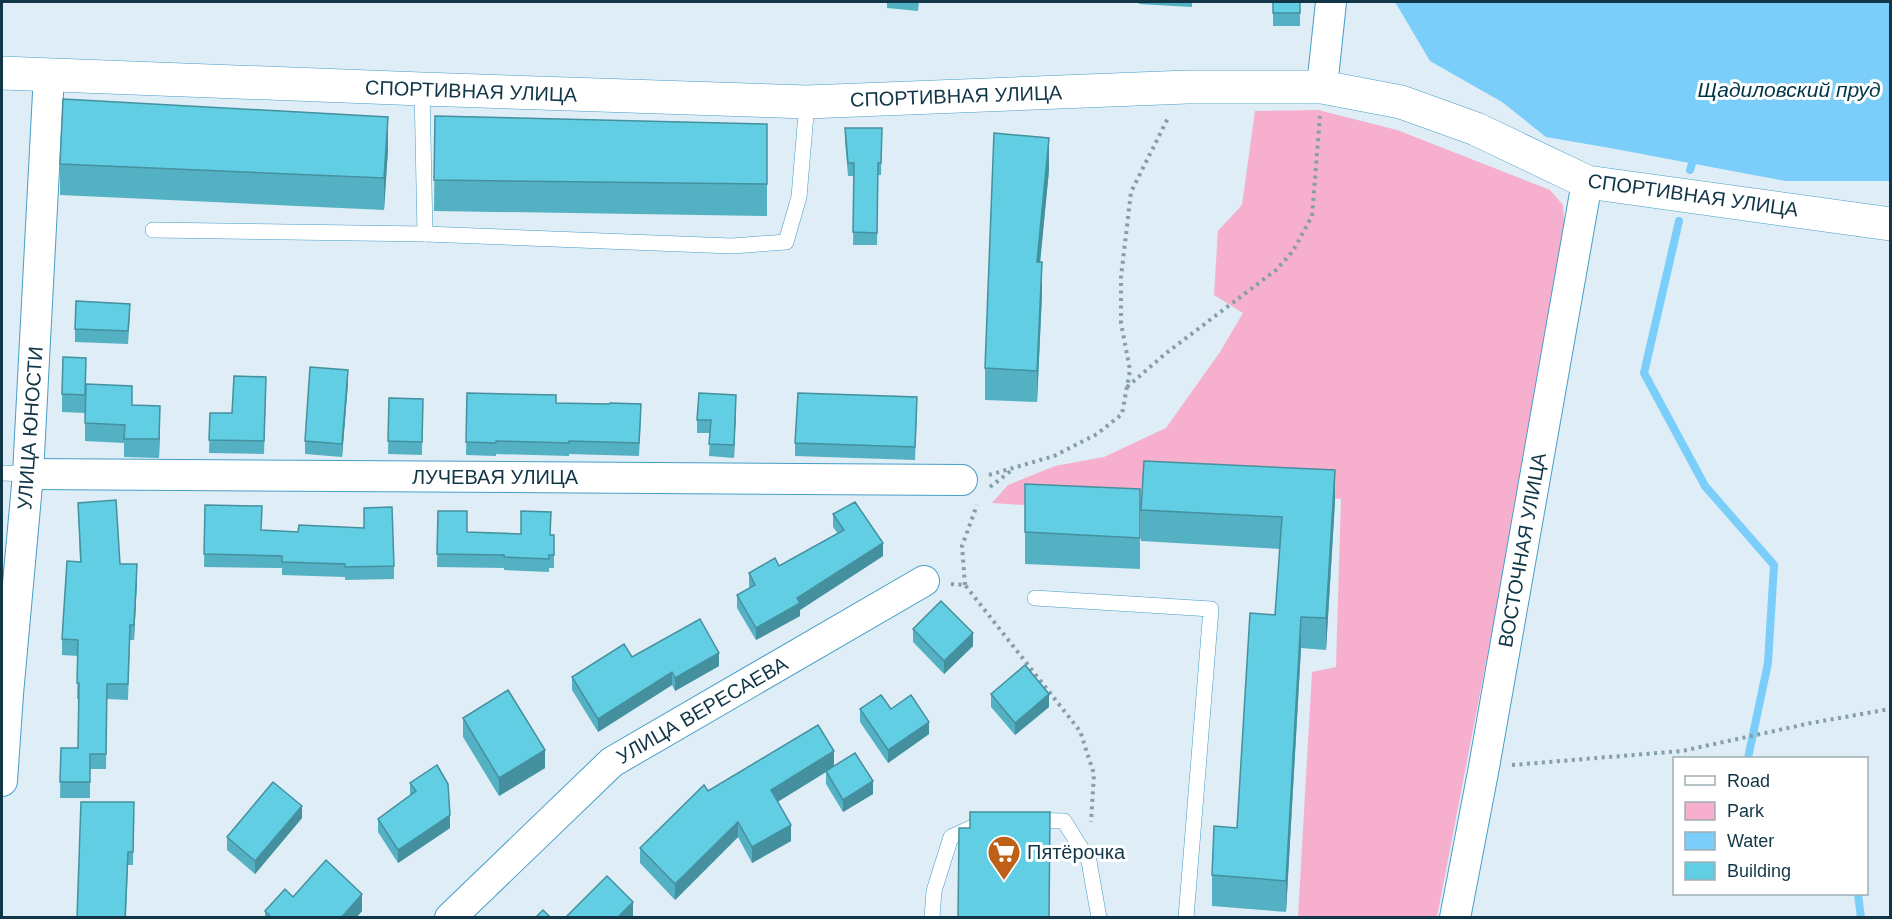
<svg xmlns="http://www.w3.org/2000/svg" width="1892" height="919" font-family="Arial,sans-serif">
<rect width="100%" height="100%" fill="#deedf6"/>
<!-- green -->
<path fill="#f6afcd" d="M1318 110 1397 130 1550 190 1563 205 1565 234 1526 454 1437 917H1298L1312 672 1336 667 1341 499 1152 486 1149 513 992 503 1008 485 1055 466 1104 457 1166 428 1220 352 1243 313 1214 295 1218 231 1242 205 1255 111Z"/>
<!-- water -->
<path fill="#7acef9" d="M1395 2H1890V181H1785L1610 148 1546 137 1502 102 1430 61Z"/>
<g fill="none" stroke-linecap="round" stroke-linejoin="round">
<!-- stream -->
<g stroke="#7acef9" stroke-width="8">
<path d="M1690 170 1692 164"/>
<path d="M1679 221 1644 373 1705 486 1774 565 1768 663 1748 758"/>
<path d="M1858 894 1861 918"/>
</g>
<defs>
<g id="lane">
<path d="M153 230 425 234 422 89"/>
<path d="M425 234 732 246 786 242 799 197 807 102"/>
<path d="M2 473 28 474"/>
<path d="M1035 598 1211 609 1186 918"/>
<path d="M1031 820 1064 821 1089 861 1099 918"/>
<path d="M932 918 934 891 951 837 975 826"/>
</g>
<g id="street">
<path d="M1322 87 1331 2"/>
<path d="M28 474 962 480"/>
<path d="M2 781 8 694 28 474 49 74"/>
<path d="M450 918 612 762 924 581"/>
<path d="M1455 918 1484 767 1587 182"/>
</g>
<path id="secondary" d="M2 73 422 89 807 102 1187 87H1322L1401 102 1476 129 1587 182 1890 224"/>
</defs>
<!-- lane casing -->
<use href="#lane" stroke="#479ec7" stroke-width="16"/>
<!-- street casing -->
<use href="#street" stroke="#479ec7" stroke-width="32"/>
<!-- secondary casing -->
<use href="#secondary" stroke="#479ec7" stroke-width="34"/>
<!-- path -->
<g stroke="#859eaa" stroke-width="4" stroke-dasharray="3 4.5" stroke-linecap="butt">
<path d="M1127 387 1165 354 1276 270 1293 251 1312 216 1320 116"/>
<path d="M989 475 1054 456 1097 434 1122 414 1130 370 1121 323V277L1131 192 1168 118"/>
<path d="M990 487 1012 470"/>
<path d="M951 584 965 585 1080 731 1094 774 1091 822"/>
<path d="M965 585 962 546 977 505"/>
<path d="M1512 765 1682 751 1811 723 1890 709"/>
</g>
<!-- lane -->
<use href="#lane" stroke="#fff" stroke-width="15"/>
<!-- street -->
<use href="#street" stroke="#fff" stroke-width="30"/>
<!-- secondary -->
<use href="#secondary" stroke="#fff" stroke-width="33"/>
</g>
<!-- wall -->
<g fill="#54b1c3">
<path d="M887 2H919L918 11 887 8Z"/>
<path d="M1139 2H1192V7L1139 4Z"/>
<rect x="1273" y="2" width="27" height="24"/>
<path d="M435 116 767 124V216L434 211Z"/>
<path d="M845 128H882L881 175H878L877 245H853L854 176H848L845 141Z"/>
<path d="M388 149 384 210 60 195V164Z"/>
<path d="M1049 170 1040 262 1042 294 1037 402 985 400V368Z"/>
<path d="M130 316 128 344 75 342V329Z"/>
<path d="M86 377 85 413 62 412V394Z"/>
<path d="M348 383 342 457 305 454V441Z"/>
<path d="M266 390 264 454 209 453 210 413H232Z"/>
<path d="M467 393 556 403 641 417 639 456 569 454V456L496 454V456L466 455Z"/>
<path d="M389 398 423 399 422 455 388 454Z"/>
<path d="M132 405 160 425 159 458 124 457V443L85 441V423Z"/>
<path d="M736 407 734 458 709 456 710 433H697V420Z"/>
<path d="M917 410 915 460 795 456V443Z"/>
<path d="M1025 484 1140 489V569L1025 564Z"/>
<path d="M1335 501 1326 650 1301 648 1286 912 1212 906V875L1237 828 1275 615 1280 549 1141 541V510Z"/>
<path d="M78 503 120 564 137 580 134 640H130L128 700 107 699 106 769H90V798H60L61 748H78L79 699H77L78 656 62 655V639L80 562Z"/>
<path d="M205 505 261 530 394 566V579L345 580V577L282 575V568L204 567Z"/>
<path d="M438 511 467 532 554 535V568H549V572L504 570V568L437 567Z"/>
<path d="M833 514 883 556 800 610V616L756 640 737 608V595L750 588 749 586V573L779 566 838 534 833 527Z"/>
<path d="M913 629 973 646 944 674 913 642Z"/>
<path d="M632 657 719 666 675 691 672 685 598 732 572 690V677Z"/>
<path d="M991 694 1049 707 1015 735 991 707Z"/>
<path d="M860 709H891L929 734 888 763 860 722Z"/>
<path d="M463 718 545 768 499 796 463 737Z"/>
<path d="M834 767 873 794 843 812 826 784V772L777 802 791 841 752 863 738 837 675 900 640 863V848L708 791Z"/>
<path d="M410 783 450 828 398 863 378 832V819L410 795Z"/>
<path d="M134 802 133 865H128L126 918H77Z"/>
<path d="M302 818 255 874 227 850V837Z"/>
<path d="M293 897 362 911 356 918H265V911Z"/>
</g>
<!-- shaded-wall -->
<g fill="#45909f">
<path d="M388 117V149L384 210V178Z"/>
<path d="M1049 138V170L1037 294V262Z"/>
<path d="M1042 262V294L1037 402V371Z"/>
<path d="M348 370V383L342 457V444Z"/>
<path d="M736 395V407L734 458V445Z"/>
<path d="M160 406V425L159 458V439Z"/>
<path d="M1335 470V501L1326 650V618Z"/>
<path d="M883 543V556L800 610V616L756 640V628L797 598Z"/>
<path d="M137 564V580L134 640V625Z"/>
<path d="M1301 617V648L1286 912V881Z"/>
<path d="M973 633V646L944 674V661Z"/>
<path d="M719 653V666L675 691V678Z"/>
<path d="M672 672V685L598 732V719Z"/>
<path d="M1049 694V707L1015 735V723Z"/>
<path d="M929 722V734L888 763V750Z"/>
<path d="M545 750V768L499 796V778Z"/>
<path d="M834 751V767L771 806V790Z"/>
<path d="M873 781V794L843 812V800Z"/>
<path d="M302 806V818L255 874V861Z"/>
<path d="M450 815V828L398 863V850Z"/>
<path d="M738 822V837L675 900V884Z"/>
<path d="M791 825V841L752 863V847Z"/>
<path d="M362 894V911L356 918H341Z"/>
<path d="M633 902V918H617Z"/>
</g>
<!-- building -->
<g fill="#62cee3" stroke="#45909f" stroke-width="1.5">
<rect x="1273" y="2" width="27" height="11"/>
<path d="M63 99 388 117 384 178 60 164Z"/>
<path d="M435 116 767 124V184L434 180Z"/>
<path d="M845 128H882L881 163H878L877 233 853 232 854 163H848Z"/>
<path d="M994 133 1049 138 1037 262H1042L1037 371 985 368Z"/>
<path d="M76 301 130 304 128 331 75 329Z"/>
<path d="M63 357 86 358 85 395 62 394Z"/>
<path d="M310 367 348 370 342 444 305 441Z"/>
<path d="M234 376 266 377 264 441 209 440 210 413H232Z"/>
<path d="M86 384 132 386V405L160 406 159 439H124L125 425 85 423Z"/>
<path d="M467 393 556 395V403L609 404 610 403 641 404 639 443 569 441V443L496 441V443L466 442Z"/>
<path d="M699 393 736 395 734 445 709 444 711 420H697Z"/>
<path d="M798 393 917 397 915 447 795 443Z"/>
<path d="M389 398 423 399 422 442 388 441Z"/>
<path d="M1144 461 1335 470 1326 618 1301 617 1286 881 1212 875 1214 826 1237 828 1250 613 1275 615 1282 517 1141 510Z"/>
<path d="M1025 484 1140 489V538L1025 532Z"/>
<path d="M116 500 120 564H137L134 625H130L128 684H107L106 754H90V782H60L61 748H78L79 683H77L78 640 62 639 67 561 81 562 78 503Z"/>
<path d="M855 502 883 543 797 598 800 603 756 628 737 595 755 585 749 573 775 558 779 566 844 530 833 514Z"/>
<path d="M205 505 262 506 261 530 298 532 299 525 364 528V508L392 507 394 566 345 567V564L282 562V556L204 554Z"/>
<path d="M438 511H467V532L521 534V511L551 512 550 535H554V555H549V559L504 557V555L437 554Z"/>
<path d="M941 601 973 633 944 661 913 629Z"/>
<path d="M700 619 719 653 675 678 672 672 598 719 572 677 624 644 632 657Z"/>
<path d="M1025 665 1049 694 1015 723 991 694Z"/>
<path d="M508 690 545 750 499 778 463 718Z"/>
<path d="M881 695 891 709 911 695 929 722 888 750 860 709Z"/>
<path d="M818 725 834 751 771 790 791 825 752 847 738 822 675 884 640 848 704 785 708 791Z"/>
<path d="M855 753 873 781 843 800 826 771Z"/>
<path d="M437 765 448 784 450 815 398 850 378 819 416 791 410 783Z"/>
<path d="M273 782 302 806 255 861 227 837Z"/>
<path d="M81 802H134L133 852H128L125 918H77Z"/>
<path d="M970 812H1050L1049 918H958L959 828H970Z"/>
<path d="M326 860 362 894 341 918H272L265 911 285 889 293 897Z"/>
<path d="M607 876 633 902 617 918H565Z"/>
<path d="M543 910 551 918H535Z"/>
</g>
<!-- icons -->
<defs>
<symbol id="supermarket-pin" viewBox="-11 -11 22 30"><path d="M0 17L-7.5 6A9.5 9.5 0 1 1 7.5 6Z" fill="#be6016" stroke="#fff"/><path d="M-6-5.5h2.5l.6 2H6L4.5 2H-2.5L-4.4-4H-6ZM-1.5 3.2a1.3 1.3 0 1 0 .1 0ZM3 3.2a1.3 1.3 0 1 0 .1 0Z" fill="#fff"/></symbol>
</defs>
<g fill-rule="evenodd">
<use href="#supermarket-pin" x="985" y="833" width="38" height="52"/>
</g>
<g text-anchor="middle" stroke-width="6" stroke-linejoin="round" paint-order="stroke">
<!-- street labels -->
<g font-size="20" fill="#113647" stroke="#fff">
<text transform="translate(471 91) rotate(2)" y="7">СПОРТИВНАЯ УЛИЦА</text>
<text transform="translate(956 96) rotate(-2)" y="7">СПОРТИВНАЯ УЛИЦА</text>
<text transform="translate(1693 195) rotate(8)" y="7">СПОРТИВНАЯ УЛИЦА</text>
<text transform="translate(30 428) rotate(-86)" y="7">УЛИЦА ЮНОСТИ</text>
<text x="495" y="484">ЛУЧЕВАЯ УЛИЦА</text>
<text transform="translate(1522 550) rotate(-80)" y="7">ВОСТОЧНАЯ УЛИЦА</text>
<text transform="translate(702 710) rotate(-30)" y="7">УЛИЦА ВЕРЕСАЕВА</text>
</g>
<!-- poi labels -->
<g font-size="20" fill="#113647" stroke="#fff" text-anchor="start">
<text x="1027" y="859">Пятёрочка</text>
</g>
<!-- water labels -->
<g font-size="21" font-style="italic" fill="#00354a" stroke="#fff">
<text x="1789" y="97">Щадиловский пруд</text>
</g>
</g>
<!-- border -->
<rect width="1892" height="919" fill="none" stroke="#113647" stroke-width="6"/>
<!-- legend -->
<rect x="1673" y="757" width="195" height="138" fill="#ffffff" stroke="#a0afb5" stroke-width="1.5"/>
<rect x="1685" y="776" width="30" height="9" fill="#ffffff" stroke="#a0afb5" stroke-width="1.5"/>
<text x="1727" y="787" font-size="18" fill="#113647">Road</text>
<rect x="1685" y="802" width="30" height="18" fill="#f6afcd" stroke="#a0afb5" stroke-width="1.5"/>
<text x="1727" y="817" font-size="18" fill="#113647">Park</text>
<rect x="1685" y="832" width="30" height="18" fill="#7acef9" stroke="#a0afb5" stroke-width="1.5"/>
<text x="1727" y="847" font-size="18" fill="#113647">Water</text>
<rect x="1685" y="862" width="30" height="18" fill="#62cee3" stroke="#a0afb5" stroke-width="1.5"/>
<text x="1727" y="877" font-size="18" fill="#113647">Building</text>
</svg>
